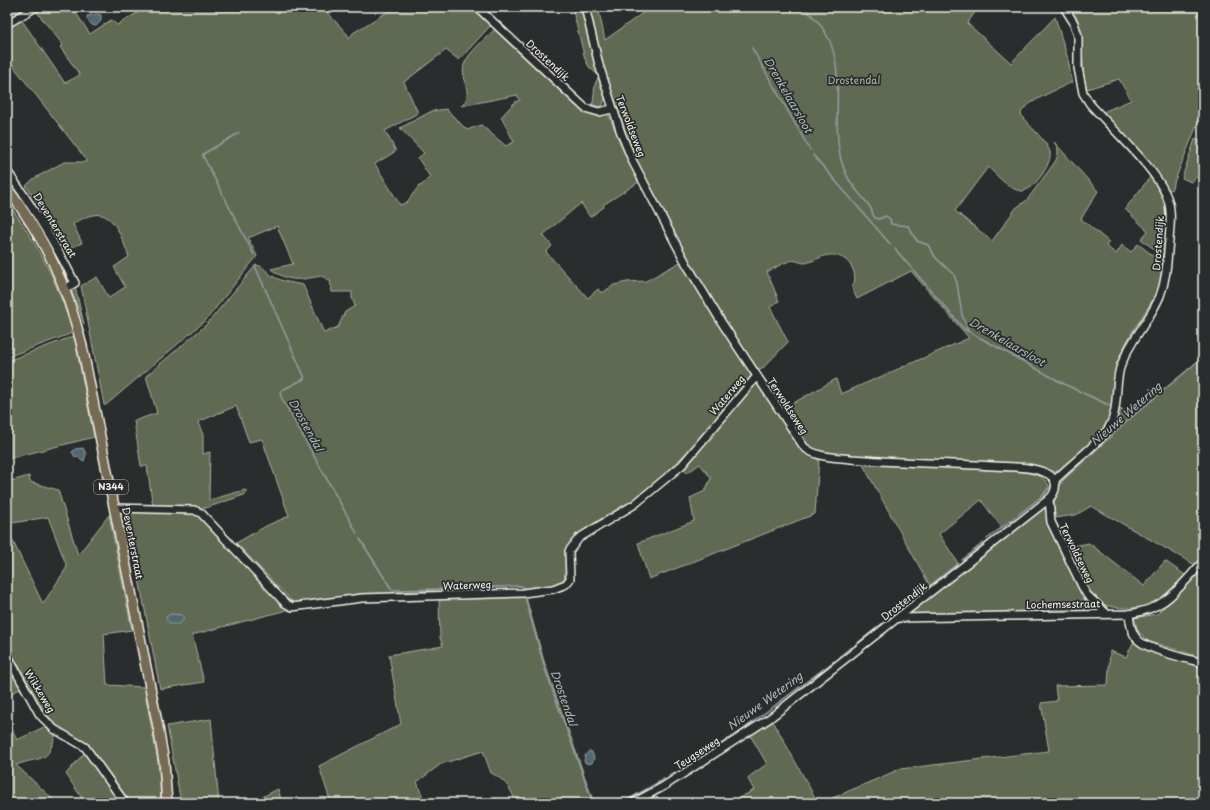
<svg xmlns="http://www.w3.org/2000/svg" width="1210" height="810" font-family="'Playpen Sans',sans-serif">
<rect width="100%" height="100%" fill="#2a2d2e"/>
<filter id="ink" filterUnits="userSpaceOnUse"><feTurbulence type="fractalNoise" baseFrequency=".025" numOctaves="2"/><feDisplacementMap in="SourceGraphic" scale="8" xChannelSelector="R" yChannelSelector="G"/><feConvolveMatrix kernelMatrix="1 2 1 2 8 2 1 2 1" color-interpolation-filters="sRGB"/></filter>
<g filter="url(#ink)">
<!-- green -->
<g fill="#606b52" stroke="#aaae9d">
<path d="M7 7H29L7 20Z"/>
<path d="M42 7H72L90 34 111 20 117 25 137 13 134 7H322L348 35 349 39 353 33 395 7H475L491 23V25L459 60 446 50 404 82 418 113 385 131 396 151 375 164 400 205 407 202 419 186 422 185 430 177 418 158 424 153 400 128 432 111 446 109 467 130 481 125 506 146 514 142 501 117 515 102 520 100 517 95 461 106C475 95 460 78 464 65 467 54 488 36 497 27L590 114H608L639 182 603 205 604 207 590 217 581 203 543 235 552 246 546 252 588 298 598 289 602 293 614 285 627 282 646 281 682 261 752 375C718 416 687 458 645 491 624 508 591 521 573 540 561 552 570 576 561 582 553 589 536 588 526 589L522 586 394 592 392 594 295 604 236 543 268 525 289 516 262 439 249 442 236 406 198 422 203 435V454L210 452 209 500 245 490 248 492 244 495 206 508 153 507 147 466H141L134 421 157 413 146 376 206 325 256 265C264 266 267 273 274 277 283 282 294 283 303 285L324 333 338 327 345 312 355 306 352 298V292H332L330 281 322 276C301 279 290 284 271 269L293 264 277 226 248 238 257 256 206 320 106 405H104L81 286 97 277 109 298 125 287 114 267 129 257C123 242 115 210 93 215 86 216 79 221 73 224L82 243 66 250 52 225 26 186 33 179 64 162H88L7 58V27L21 19 65 83 80 75 60 47 63 45 36 11Z"/>
<path d="M572 7H582L605 98 603 105 600 107 591 104 593 103 595 84 599 76 589 67 585 59Z"/>
<path d="M588 7H598L605 40 644 12 643 7H979L967 23 1011 63 1055 17 1068 59 1072 82C1061 88 1025 102 1021 113L1023 118C1030 126 1048 143 1050 152 1053 163 1032 193 1021 191 1008 189 998 176 988 167L955 211 992 241 1016 208 1027 200 1055 162C1059 154 1059 149 1054 142L1098 191 1081 219 1109 242 1106 246 1116 254 1122 245 1131 252 1138 244 1163 263 1159 287 1155 296C1143 317 1126 337 1119 360 1112 381 1116 411 1104 428 1094 444 1076 456 1062 469L1055 472 1046 469 819 453 807 447 781 410 836 379 841 394 969 338 911 271 857 299 852 288C861 272 846 253 829 255 820 256 813 262 805 263 800 263 794 259 790 261 782 263 774 269 767 272L779 301 770 307 788 342 762 369 756 371C716 310 678 248 646 182 619 127 602 67 588 7Z"/>
<path d="M1068 7H1136L1137 10 1143 7H1203V110L1171 190H1168L1158 174 1103 112 1131 100 1119 79 1087 89 1084 78 1081 35Z"/>
<path d="M1195 139 1203 142V172L1191 182 1182 178Z"/>
<path d="M1151 176C1155 182 1160 188 1162 194 1169 214 1165 236 1163 256L1141 239 1148 231 1125 209Z"/>
<path d="M7 201C35 241 59 283 72 331L70 334 7 357Z"/>
<path d="M26 202 72 282 68 281 43 234 24 205Z"/>
<path d="M75 286 84 324 72 291Z"/>
<path d="M74 336 94 437 7 459V361Z"/>
<path d="M1203 357V557L1195 565 1091 506 1076 515 1054 518C1050 476 1081 467 1105 440 1112 431 1116 420 1120 409L1132 416Z"/>
<path d="M756 381 808 454 819 459 815 514 649 579 638 543 694 521 690 498 705 491 711 478 700 464 687 473 682 466Z"/>
<path d="M862 463 1023 472C1033 474 1045 475 1049 486L1043 495 1002 528 981 500 939 534 958 563 930 586Z"/>
<path d="M29 476 30 482 58 490 78 555 109 515 132 630 104 634 107 685 144 687 159 768 161 803H131L92 749 58 727 43 710 7 644V603L9 602 7 598V529L43 604 67 567 48 517 7 524V482Z"/>
<path d="M1043 508 1046 509 1096 608 1095 611 904 615Z"/>
<path d="M126 511 197 514 285 603 287 610 192 635 204 682 160 689Z"/>
<path d="M1089 543 1144 586 1165 561 1185 575C1176 584 1168 594 1158 601 1144 610 1104 612 1093 597 1083 582 1076 563 1068 547Z"/>
<path d="M1203 569V658L1148 641 1138 631 1134 618 1157 614Z"/>
<path d="M525 594 544 661 594 803H516C512 789 504 779 491 773L483 751 441 764 417 782 425 803H331L319 766 401 724 389 655 443 646 440 638 439 599Z"/>
<path d="M1135 639 1203 666V803H821L900 769 1049 751 1041 703 1057 701 1055 686 1108 685 1110 651 1126 657Z"/>
<path d="M7 660 22 688 7 695Z"/>
<path d="M211 719 219 803H181L167 726Z"/>
<path d="M773 721 818 803H730L754 790 748 779 750 776 767 764 750 735Z"/>
<path d="M7 724H10L17 740 46 726 56 733C47 765 44 755 16 765L57 803H7Z"/>
<path d="M86 751 122 803H85L66 774Z"/>
<path d="M278 789 282 803H250Z"/>
</g>
<!-- water -->
<g fill="#4f6773" stroke="#919ea2">
<path d="M98 14 101 15V21L96 26 92 25 87 19V16Z"/>
<path d="M83 448 86 454 84 461H82L77 456 75 457 72 452 75 449Z"/>
<path d="M171 614 182 615 184 619C179 626 168 627 166 617Z"/>
<path d="M589 751 592 752 594 758 592 763 587 764 584 761 585 756Z"/>
</g>
<g fill="none" stroke-linecap="round" stroke-linejoin="round">
<!-- stream -->
<g stroke="#919ea2" stroke-width="1.5">
<path d="M802 7C857 48 828 105 841 160 844 171 851 184 858 192 862 197 867 202 870 207 872 210 872 214 875 218L879 219 886 216 890 219 891 224 908 226 917 241 928 245 936 258 954 275 957 283 962 315 968 331"/>
<path d="M752 48 810 150"/>
<path d="M239 133 203 154V156L254 255"/>
<path d="M813 155 891 245"/>
<path d="M895 249 964 329 1066 385 1113 407"/>
<path d="M255 266 304 376V379L282 390 280 393 281 397 357 533"/>
<path d="M1121 410 1133 416"/>
<path d="M1060 483 1133 416 1203 357"/>
<path d="M360 539 392 590 441 589"/>
<path d="M987 539 1044 495 1051 486"/>
<path d="M962 560 983 543"/>
<path d="M449 589 521 586 525 589"/>
<path d="M525 597 546 672 593 803"/>
<path d="M855 645 957 564"/>
<path d="M840 656 851 647"/>
<path d="M705 754 737 734 834 661"/>
<path d="M680 770 699 758"/>
<path d="M669 776 675 772"/>
<path d="M622 803 664 779"/>
</g>
<defs>
<g id="minor">
<path d="M477 7 585 108 599 112 612 109"/>
<path d="M585 7 599 65 621 133 633 162 687 265 722 323 804 447C817 458 835 457 851 459 899 463 946 463 994 466 1011 467 1030 466 1046 473 1058 478 1058 490 1049 499L770 718 664 786 633 803"/>
<path d="M7 24 36 7"/>
<path d="M7 171C33 207 55 243 75 283L66 288"/>
<path d="M1055 480C1070 465 1093 448 1106 432 1120 413 1114 389 1120 368 1129 341 1149 322 1160 296 1167 278 1167 259 1169 240 1170 227 1172 212 1168 200 1159 171 1112 129 1090 104L1083 93 1078 68V36L1074 23 1064 7"/>
<path d="M1049 499 1051 522 1082 586 1087 595 1106 613"/>
<path d="M115 508 194 510 201 513 285 603 292 607 362 598 523 593 553 589 566 584 570 579 569 551 579 538 635 504 682 465 757 376"/>
<path d="M1129 614C1130 623 1131 633 1138 640 1148 650 1188 659 1203 663"/>
<path d="M899 618 1129 614C1167 609 1178 588 1203 562"/>
<path d="M7 655 40 715 54 729 85 747 125 803"/>
</g>
<path id="major" d="M7 188C46 241 66 282 82 346L158 727 164 762 167 803"/>
</defs>
<!-- minor casing -->
<use href="#minor" stroke="#f4f1e8" stroke-width="10"/>
<!-- major casing -->
<use href="#major" stroke="#f4f1e8" stroke-width="12"/>
<!-- minor -->
<use href="#minor" stroke="#2a2d2e" stroke-width="7"/>
<!-- major -->
<use href="#major" stroke="#746b52" stroke-width="9"/>
</g>
</g>
<g text-anchor="middle" stroke-width="3.5" stroke-linejoin="round" paint-order="stroke">
<!-- shield labels -->
<rect fill="#2a2d2e" stroke="#b7b6b0" stroke-width="1" x="94" y="480" width="34" height="14" rx="3"/>
<g font-size="9" font-weight="bold" fill="#f4f1e8">
<text x="111" y="490">N344</text>
</g>
<!-- street labels -->
<g font-size="10" fill="#f4f1e8" stroke="#2a2d2e">
<text transform="translate(548 60) rotate(43)" y="4">Drostendijk</text>
<text transform="translate(631 126) rotate(69)" y="4">Terwoldseweg</text>
<text transform="translate(55 225) rotate(59)" y="4">Deventerstraat</text>
<text transform="translate(1158 243) rotate(-86)" y="4">Drostendijk</text>
<text transform="translate(727 395) rotate(-50)" y="4">Waterweg</text>
<text transform="translate(788 406) rotate(57)" y="4">Terwoldseweg</text>
<text transform="translate(133 543) rotate(79)" y="4">Deventerstraat</text>
<text transform="translate(1077 553) rotate(64)" y="4">Terwoldseweg</text>
<text transform="translate(467 585) rotate(-2)" y="4">Waterweg</text>
<text transform="translate(904 601) rotate(-38)" y="4">Drostendijk</text>
<text transform="translate(1063 604) rotate(-1)" y="4">Lochemsestraat</text>
<text transform="translate(40 691) rotate(59)" y="4">Wikkeweg</text>
<text transform="translate(697 753) rotate(-33)" y="4">Teugseweg</text>
</g>
<!-- park labels -->
<g font-size="10" fill="#b1b5a4" stroke="#2a2d2e">
<text x="854" y="84">Drostendal</text>
</g>
<!-- water labels -->
<g font-size="11" font-style="italic" fill="#b2bab9" stroke="#2a2d2e">
<text transform="translate(788 95) rotate(60)" y="4">Drenkelaarsloot</text>
<text transform="translate(1007 342) rotate(30)" y="4">Drenkelaarsloot</text>
<text transform="translate(1126 414) rotate(-41)" y="4">Nieuwe Wetering</text>
<text transform="translate(306 425) rotate(61)" y="4">Drostendal</text>
<text transform="translate(564 698) rotate(71)" y="4">Drostendal</text>
<text transform="translate(765 701) rotate(-36)" y="4">Nieuwe Wetering</text>
</g>
</g>
<!-- margin -->
<rect width="1210" height="810" fill="none" stroke="#2a2d2e" stroke-width="24"/>
<rect x="12" y="12" width="1186" height="786" fill="none" stroke="#f4f1e8" stroke-width="1.5" filter="url(#ink)"/>
</svg>
